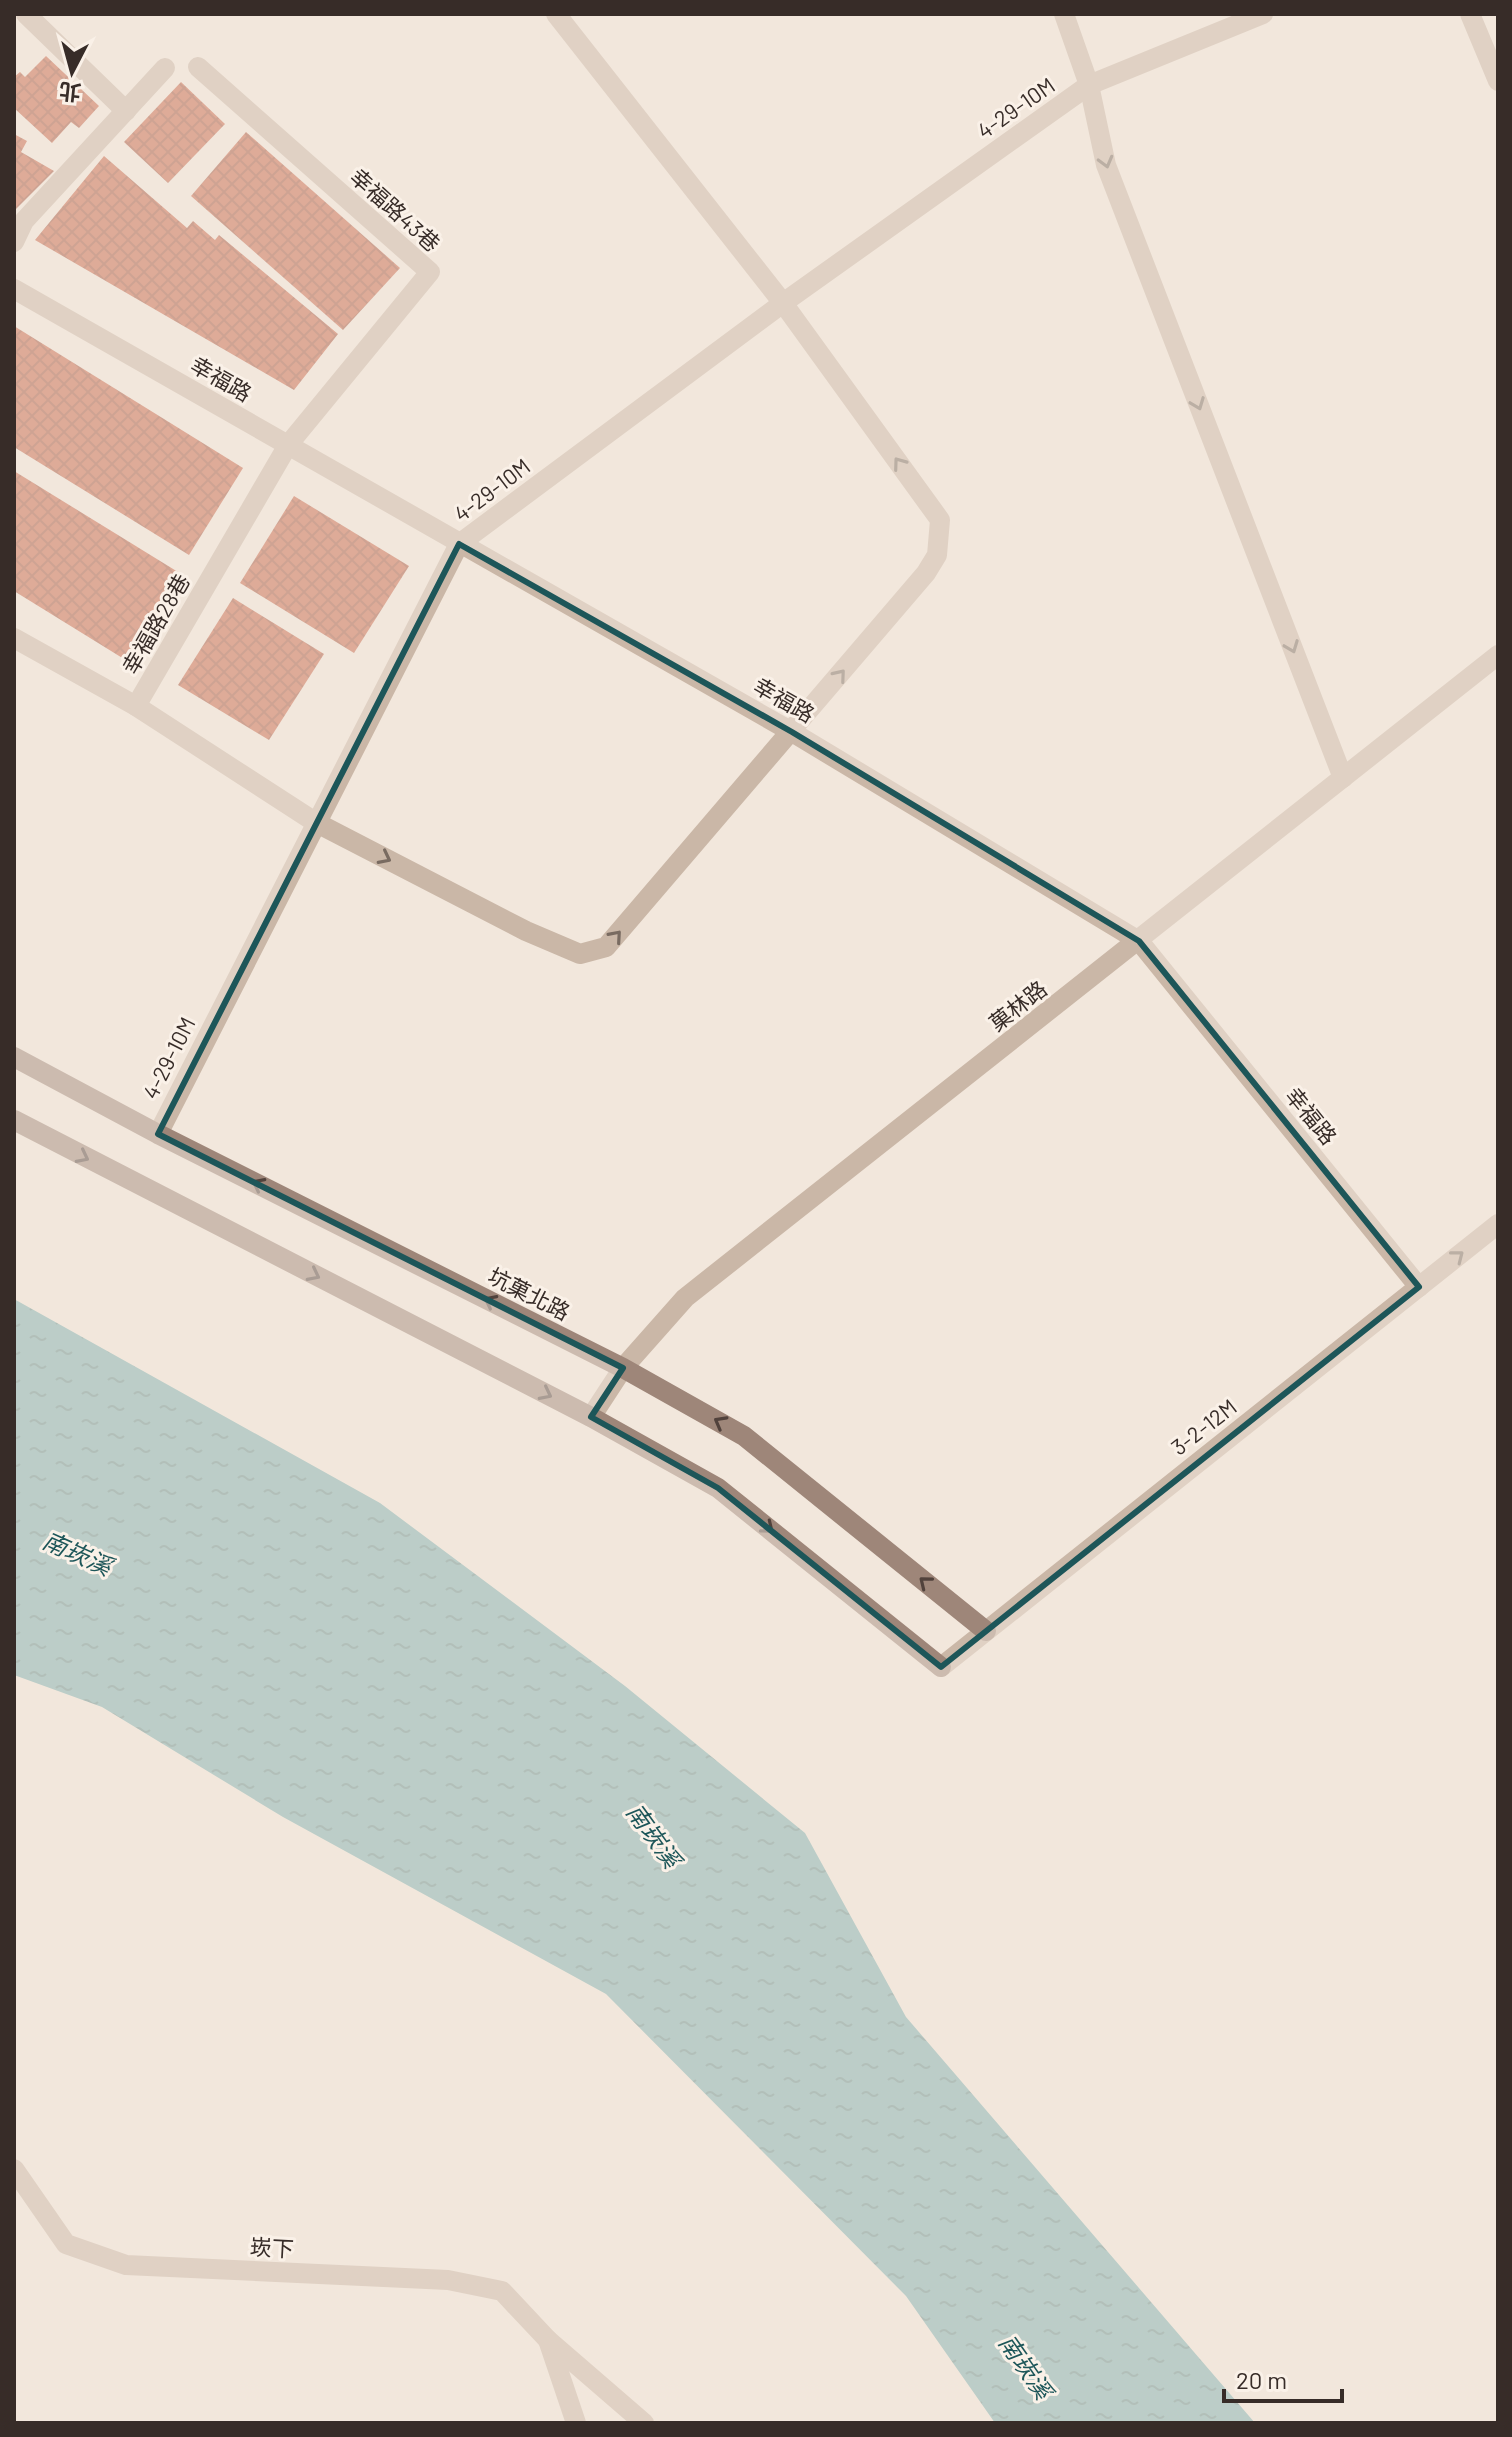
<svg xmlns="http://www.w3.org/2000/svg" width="1512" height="2437" font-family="Barlow,'Noto Sans TC',sans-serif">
<defs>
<pattern id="water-ripples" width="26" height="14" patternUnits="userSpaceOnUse" patternTransform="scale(2)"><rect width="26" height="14" fill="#7aaeaf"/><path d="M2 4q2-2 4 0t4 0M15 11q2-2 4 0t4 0" fill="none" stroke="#658e8e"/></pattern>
<pattern id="building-cross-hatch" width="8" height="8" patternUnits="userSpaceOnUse" patternTransform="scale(2)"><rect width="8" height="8" fill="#c66245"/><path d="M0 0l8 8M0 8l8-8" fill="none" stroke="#a2513a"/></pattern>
</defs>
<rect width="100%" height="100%" fill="#f2e7dc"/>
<!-- water -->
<path fill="url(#water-ripples)" d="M14 1299 380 1503 625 1686 805 1833 906 2017 1255 2423H995L906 2296 606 1994 283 1817 102 1707 14 1675Z"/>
<!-- building -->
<g fill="url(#building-cross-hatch)">
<path d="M46 56 99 106 79 128 71 122 52 143 14 108V77L20 72 25 77Z"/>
<path d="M181 82 225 124 168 183 124 142Z"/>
<path d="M246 132 400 268 343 330 191 196Z"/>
<path d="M14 134 27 141 21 152 54 171 14 211Z"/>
<path d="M104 156 187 228 193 221 215 240 219 235 338 334 294 390 35 240Z"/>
<path d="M14 326 243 468 189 555 14 447Z"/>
<path d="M14 471 178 572 124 659 14 591Z"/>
<path d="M294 496 409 566 354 653 240 583Z"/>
<path d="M233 598 324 654 269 740 178 685Z"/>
</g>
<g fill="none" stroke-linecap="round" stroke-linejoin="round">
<!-- lane -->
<g stroke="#cab7a7" stroke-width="20">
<path d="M26 14 126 111"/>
<path d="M1470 14 1498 81"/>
<path d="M1089 85 1106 165 1343 778"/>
<path d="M14 242 24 221 165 68"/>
<path d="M14 638 136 706 288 445 430 272 198 67"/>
<path d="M136 706 315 822 526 931 580 954 606 947 926 573 937 555 940 520 783 303 556 14"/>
<path d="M14 2169 66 2244 126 2265 448 2280 502 2291 548 2340 644 2423"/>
<path d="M548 2340 576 2423"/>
</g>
<!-- street -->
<g stroke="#cab7a7" stroke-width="20">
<path d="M1064 14 1089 85"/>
<path d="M14 289 792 732 1139 941 1419 1287"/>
<path d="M158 1134 459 544 783 303 1089 85 1263 14"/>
<path d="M591 1417 623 1368 685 1298 1498 655"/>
<path d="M941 1667 1498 1224"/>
</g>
<!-- secondary -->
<g stroke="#9e8679" stroke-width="20">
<path d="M14 1057 158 1134 623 1368 744 1436 986 1631"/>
<path d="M14 1120 591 1417 718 1488 941 1667"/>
</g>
</g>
<!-- one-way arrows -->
<defs><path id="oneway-chevron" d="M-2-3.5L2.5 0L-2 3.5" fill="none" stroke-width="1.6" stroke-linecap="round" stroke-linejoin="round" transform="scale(2)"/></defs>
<g stroke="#796b61">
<use href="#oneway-chevron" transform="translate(1106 162) rotate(75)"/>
<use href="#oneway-chevron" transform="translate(1198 404) rotate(69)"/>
<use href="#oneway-chevron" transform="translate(899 463) rotate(-126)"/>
<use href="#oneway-chevron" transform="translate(1292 647) rotate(69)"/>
<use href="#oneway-chevron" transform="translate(840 675) rotate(-50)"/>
<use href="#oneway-chevron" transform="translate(385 858) rotate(27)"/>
<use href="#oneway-chevron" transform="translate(616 936) rotate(-49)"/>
<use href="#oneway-chevron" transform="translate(1458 1256) rotate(-38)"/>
</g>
<g stroke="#51423c">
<use href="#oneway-chevron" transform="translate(83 1157) rotate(27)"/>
<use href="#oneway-chevron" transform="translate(258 1184) rotate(-153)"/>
<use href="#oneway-chevron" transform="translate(314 1275) rotate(27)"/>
<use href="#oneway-chevron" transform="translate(490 1301) rotate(-153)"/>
<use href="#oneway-chevron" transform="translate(546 1394) rotate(27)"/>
<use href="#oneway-chevron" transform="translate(720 1422) rotate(-151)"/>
<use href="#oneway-chevron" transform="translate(768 1528) rotate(39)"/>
<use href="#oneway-chevron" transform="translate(925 1582) rotate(-141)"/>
</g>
<!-- marked area -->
<path d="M0 0H1512V2437H0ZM459 544 792 732 1139 941 1419 1287 941 1667 718 1488 591 1417 623 1368 158 1134Z" fill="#f2e7dc" fill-opacity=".55" fill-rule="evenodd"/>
<path fill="none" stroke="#1d5659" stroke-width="6" stroke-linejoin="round" d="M459 544 792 732 1139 941 1419 1287 941 1667 718 1488 591 1417 623 1368 158 1134Z"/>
<g text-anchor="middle" stroke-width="6" stroke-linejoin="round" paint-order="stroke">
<!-- street labels -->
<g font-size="22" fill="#372c28" stroke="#faf1e8">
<text transform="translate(1016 108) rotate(-35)" y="8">4-29-10M</text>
<text transform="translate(395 210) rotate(42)" y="8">幸福路43巷</text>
<text transform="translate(221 379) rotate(30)" y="8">幸福路</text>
<text transform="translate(492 490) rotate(-37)" y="8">4-29-10M</text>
<text transform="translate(156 624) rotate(-60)" y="8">幸福路28巷</text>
<text transform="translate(784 700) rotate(30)" y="8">幸福路</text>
<text transform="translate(1018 1006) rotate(-38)" y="8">菓林路</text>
<text transform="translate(169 1058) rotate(-63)" y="8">4-29-10M</text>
<text transform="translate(1311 1116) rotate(51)" y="8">幸福路</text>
<text transform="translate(529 1294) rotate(27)" y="8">坑菓北路</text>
<text transform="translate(1204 1427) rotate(-38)" y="8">3-2-12M</text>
<text transform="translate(272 2248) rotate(3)" y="8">崁下</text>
</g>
<!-- water labels -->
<g font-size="24" font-style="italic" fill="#1d5659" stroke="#faf1e8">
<text transform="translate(77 1554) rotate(24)" y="8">南崁溪</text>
<text transform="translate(653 1836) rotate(54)" y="8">南崁溪</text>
<text transform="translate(1025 2367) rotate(55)" y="8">南崁溪</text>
</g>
</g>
<!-- border -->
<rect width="1512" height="2437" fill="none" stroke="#372c28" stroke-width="32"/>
<!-- north arrow -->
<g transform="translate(72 72) rotate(186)" stroke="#faf1e8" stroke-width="6" paint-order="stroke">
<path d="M0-6L14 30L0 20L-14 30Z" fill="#372c28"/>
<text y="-12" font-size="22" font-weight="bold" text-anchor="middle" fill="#372c28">北</text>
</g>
<!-- scale -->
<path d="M1224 2389v12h118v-12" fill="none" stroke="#372c28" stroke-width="4"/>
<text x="1236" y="2389" font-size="24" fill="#372c28" stroke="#faf1e8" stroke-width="6" paint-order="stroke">20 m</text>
</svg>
